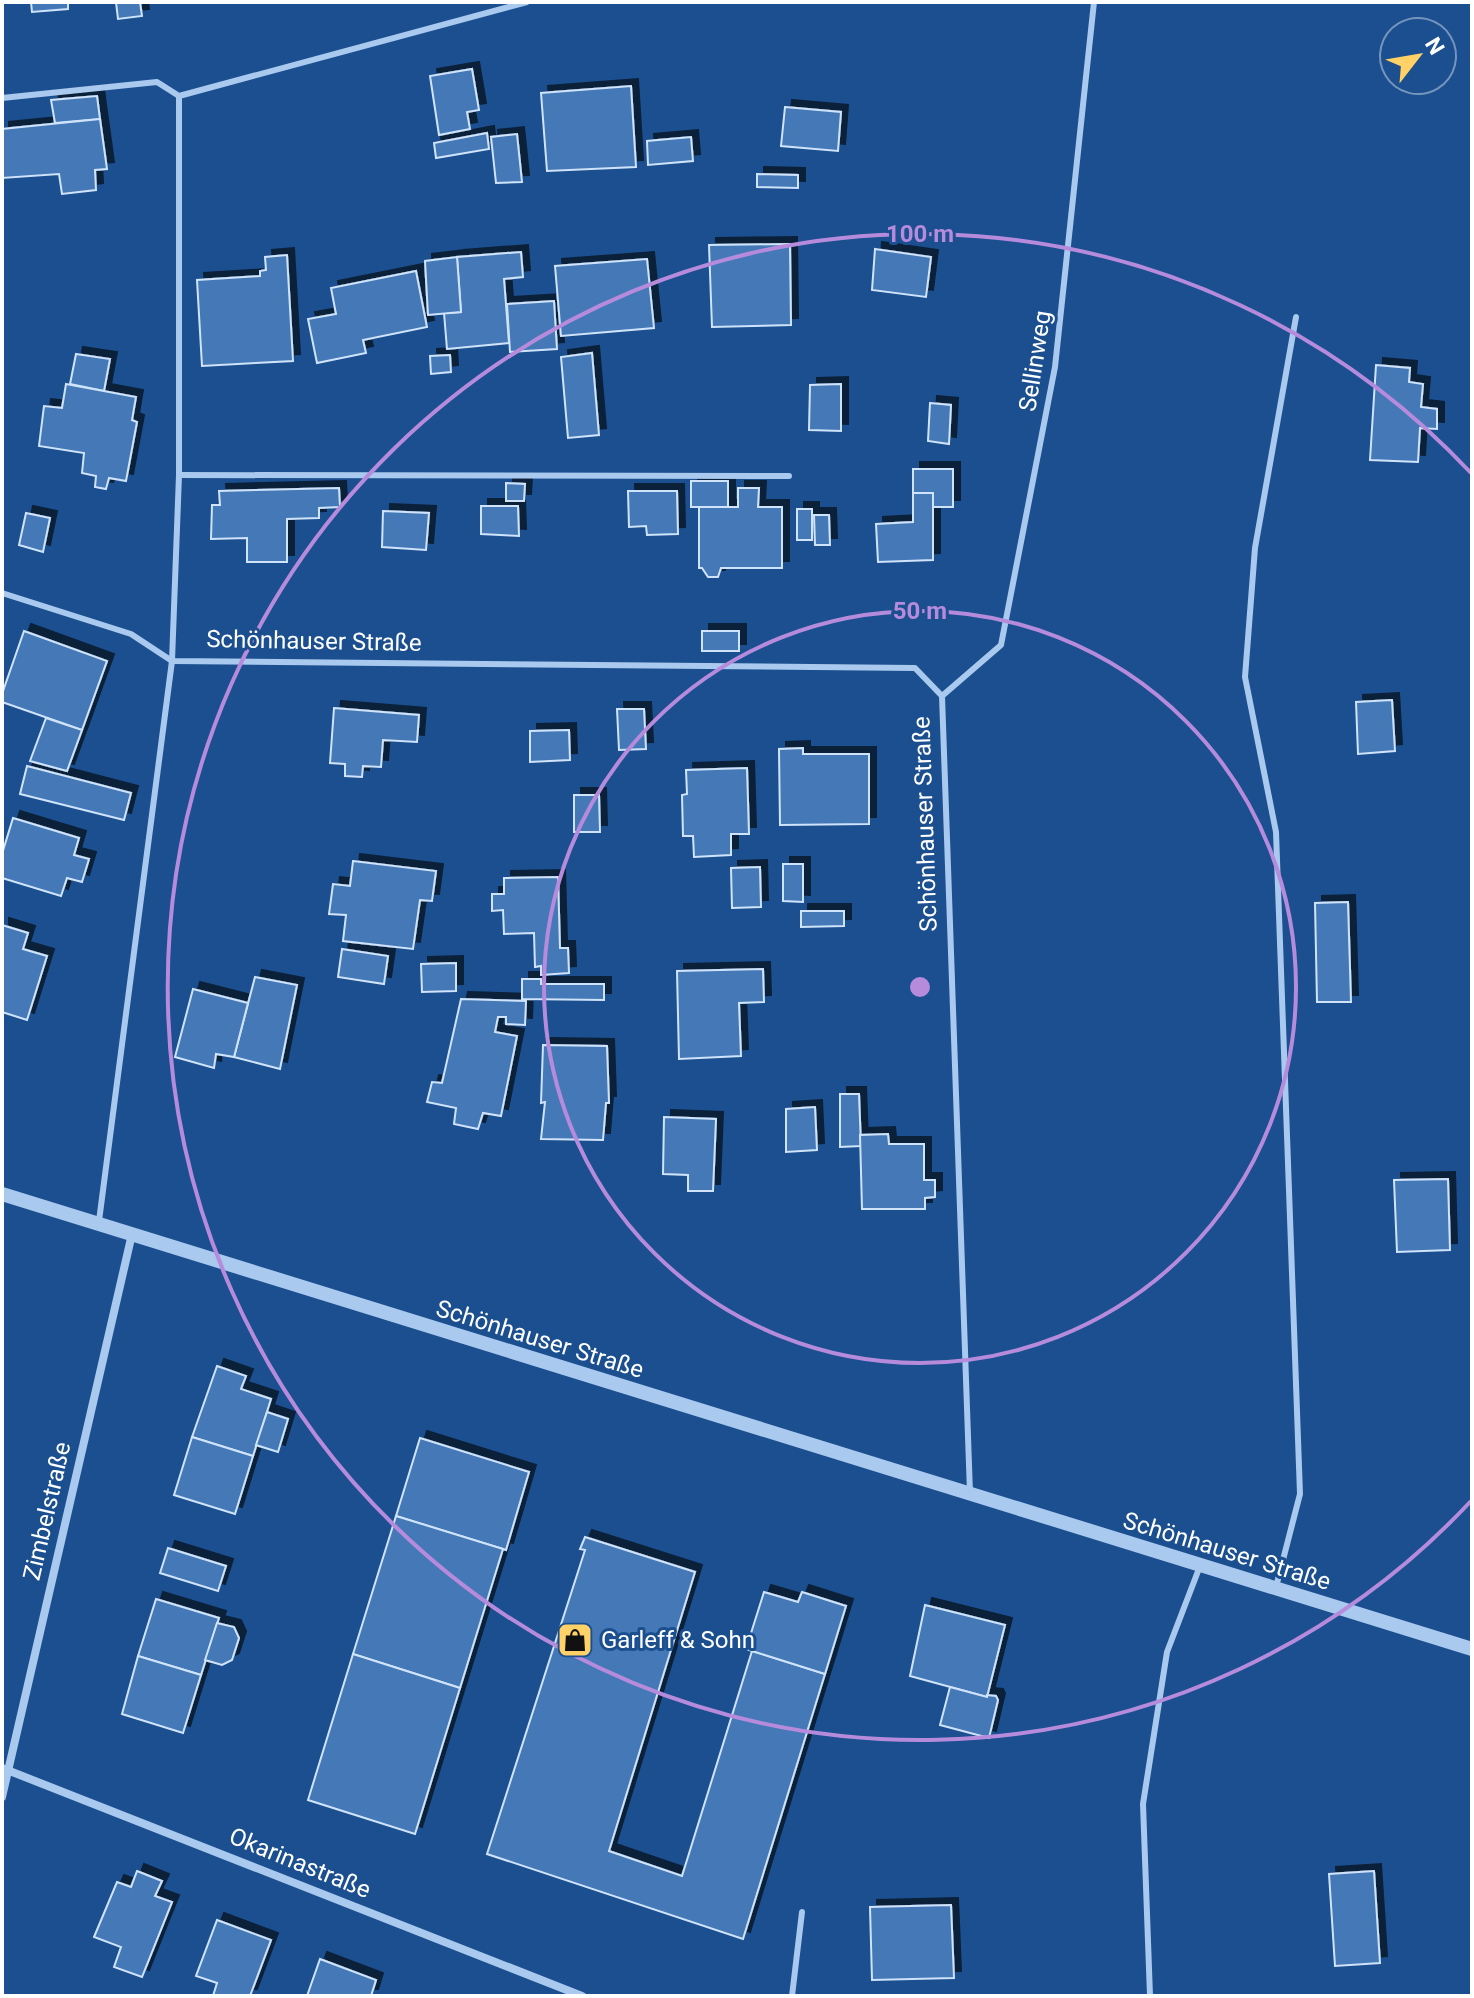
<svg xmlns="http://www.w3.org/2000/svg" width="1474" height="1998" font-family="Roboto,sans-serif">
<defs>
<filter id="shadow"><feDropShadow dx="7" dy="-7" stdDeviation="0" flood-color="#0009"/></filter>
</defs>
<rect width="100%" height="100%" fill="#1b4f8f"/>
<!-- building -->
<g fill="#4478b7" stroke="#cfe3fa" stroke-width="2" filter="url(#shadow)">
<path d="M31 2H68V9L32 12Z"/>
<path d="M116 2H140L142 16 118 19Z"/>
<path d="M472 69 479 110 467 112 470 129 439 135 430 76Z"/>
<path d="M631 86 636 167 547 171 541 93Z"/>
<path d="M97 96 100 119 55 123 51 100Z"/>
<path d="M785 107 841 112 838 151 781 146Z"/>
<path d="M100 119 107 169 95 170 96 190 62 194 59 174 2 178V129Z"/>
<path d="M487 133 489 149 436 158 434 143Z"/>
<path d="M517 134 522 182 496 183 491 137Z"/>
<path d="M691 137 693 161 648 165 647 141Z"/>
<path d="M757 174 798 175V188L757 187Z"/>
<path d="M790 244 791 325 712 327 709 245Z"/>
<path d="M875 249 931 257 926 297 872 290Z"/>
<path d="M521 252 523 277 504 279 509 343 447 349 444 313 461 312 457 257Z"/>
<path d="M287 255 293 361 202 366 197 280 260 276V271L266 270 265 257Z"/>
<path d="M457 257 461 312 428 315 425 261Z"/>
<path d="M647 259 654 328 561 336 555 266Z"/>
<path d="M416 271 427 327 363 340 366 353 317 363 308 319 336 314 331 288Z"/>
<path d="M554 301 557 349 510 352 507 304Z"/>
<path d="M592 353 599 435 568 438 561 357Z"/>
<path d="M76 354 110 359 104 391 70 384Z"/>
<path d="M450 355 451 372 431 374 430 356Z"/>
<path d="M1376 365 1410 368 1409 382 1423 384 1421 407 1437 409V429L1420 428 1418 462 1370 460Z"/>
<path d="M66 384 136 397 132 420 137 422 126 481 109 478 106 489 95 487 96 476 82 473 84 453 39 446 44 406 62 408Z"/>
<path d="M841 384V431L809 430 810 385Z"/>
<path d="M930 403 951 405 949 444 928 441Z"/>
<path d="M913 469H953V507H933V493H913Z"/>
<rect x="691" y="481" width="37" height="26"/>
<path d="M506 483 525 484 524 501H506Z"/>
<path d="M339 488 340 507 319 508V518L287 519V562H247V538L211 539 212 505H220L219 491Z"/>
<path d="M738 488H759L758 507H782V568H721L718 577H708L702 568H699V507H738Z"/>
<path d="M628 491H677L678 534 647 535 646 526 629 527Z"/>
<path d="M913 493H933V560L878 562 876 524 913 522Z"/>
<path d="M481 506H518L519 536 481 534Z"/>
<rect x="797" y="509" width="15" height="31"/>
<path d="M383 511 429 513 426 550 382 547Z"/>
<path d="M26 513 50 518 43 552 19 545Z"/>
<path d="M814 515H829L830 545H815Z"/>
<path d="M24 631 107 661 82 730 2 702V694Z"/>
<rect x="702" y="631" width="37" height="20"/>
<path d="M1392 700 1395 751 1358 754 1356 702Z"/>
<path d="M334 708 419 715 417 742 383 740 381 767 363 766 362 777 345 776V764L330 763Z"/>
<path d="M617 709H644L646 749 619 750Z"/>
<path d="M46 718 82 730 67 771 30 761Z"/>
<path d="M569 730 570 760 530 762V731Z"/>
<path d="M803 748V754H869V824L780 825 779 749Z"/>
<path d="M27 766 131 793 124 820 20 794Z"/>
<path d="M747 768 749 834H731V855L694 857 693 836H683L682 795 687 794 686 770Z"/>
<path d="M574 795H599L600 832H574Z"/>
<path d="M13 818 79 838 74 855 89 859 82 882 67 878 61 896 2 878V854Z"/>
<path d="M353 861 436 871 432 901 420 900 413 949 343 941 346 915 329 914 333 884 350 886Z"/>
<path d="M783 864H803V902L783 901Z"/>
<path d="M760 867 761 907 732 908 731 868Z"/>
<path d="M558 877 560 948H568L569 973 541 975V966L535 967 534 933 504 934 503 910 492 911V894H504V878Z"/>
<path d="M1348 902 1351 1002H1317L1315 903Z"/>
<path d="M801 911H844V926L801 927Z"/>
<path d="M2 925 28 933 23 949 47 956 27 1020 2 1012Z"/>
<path d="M342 949 388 956 384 984 338 977Z"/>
<path d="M456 963V991L422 992 421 964Z"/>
<path d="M763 969 764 1002 739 1003 741 1056 679 1059 677 971Z"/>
<path d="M255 977 297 985 280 1069 234 1057Z"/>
<path d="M522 979H541V984H604V1000L522 999Z"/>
<path d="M193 989 248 1003 234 1057 216 1054 214 1068 175 1057Z"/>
<path d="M461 999 526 1001 525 1025 506 1024V1017H498L495 1032 517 1036 501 1116 483 1113 478 1129 454 1124 456 1108 427 1102 432 1082 442 1083Z"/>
<path d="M543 1045 607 1046 609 1103H606L603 1140 541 1139 545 1102 541 1103Z"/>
<path d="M840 1094H859L861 1146 840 1147Z"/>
<path d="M815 1107 817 1150 786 1152V1109Z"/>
<path d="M664 1117 716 1119 713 1191H688V1175L663 1174Z"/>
<path d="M888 1134 889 1144H924V1180H935V1197L925 1198V1209H862L860 1135Z"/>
<path d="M1448 1179 1450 1250 1397 1252 1394 1180Z"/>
<path d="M217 1366 246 1376 241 1389 271 1399 253 1456 192 1437Z"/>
<path d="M267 1412 288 1419 278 1452 256 1445Z"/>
<path d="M192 1437 253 1456 235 1514 174 1495Z"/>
<path d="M420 1438 529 1472 506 1550 396 1516Z"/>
<path d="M396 1516 503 1549 460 1688 353 1654Z"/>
<path d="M585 1537 695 1572 609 1851 682 1876 752 1651 825 1674 743 1939 487 1854 585 1550 580 1549Z"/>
<path d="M168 1548 226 1566 218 1591 160 1573Z"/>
<path d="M764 1592 798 1602 802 1592 846 1606 825 1674 746 1649Z"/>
<path d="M156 1599 219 1618 201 1675 138 1656Z"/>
<path d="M925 1605 1005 1625 987 1697 910 1676Z"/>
<path d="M217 1623 234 1627 239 1638 232 1660 222 1665 205 1660Z"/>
<path d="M353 1654 460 1688 415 1834 308 1800Z"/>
<path d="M138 1656 201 1675 183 1733 122 1714Z"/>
<path d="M950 1687 987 1697V1695L996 1696 998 1700 989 1738 940 1725Z"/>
<path d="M137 1871 162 1881 155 1896 172 1902 142 1977 114 1967 121 1947 94 1937 117 1882 131 1887Z"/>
<path d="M1374 1871 1380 1963 1335 1966 1329 1874Z"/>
<path d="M951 1905 954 1978 872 1980 870 1907Z"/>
<path d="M217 1920 271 1940 250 1996H213L217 1983 196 1976Z"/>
<path d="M320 1959 376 1980 371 1996H307Z"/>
</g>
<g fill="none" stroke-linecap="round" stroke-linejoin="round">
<!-- service -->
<g stroke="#a9c9ee" stroke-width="6">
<path d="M2 98 157 82 179 96 527 2"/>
<path d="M179 475 789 476"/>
<path d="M2 593 131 634 172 661 915 668 942 696 970 1493"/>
<path d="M942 696 1001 645 1055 367 1094 2"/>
<path d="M99 1221 172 661 179 475V96"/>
<path d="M1276 1587 1300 1494 1276 832 1245 677 1255 548 1296 317"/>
<path d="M792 1996 802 1912"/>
<path d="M1150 1996 1143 1804 1167 1652 1200 1566"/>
</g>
<!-- minor -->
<g stroke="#a9c9ee" stroke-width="8">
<path d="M2 1768 582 1996"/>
<path d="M2 1797 132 1234"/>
</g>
<!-- tertiary -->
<path stroke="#a9c9ee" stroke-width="14" d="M2 1194 1472 1649"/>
</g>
<!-- distance rings -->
<g fill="none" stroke="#b68bdc" stroke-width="4">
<circle cx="920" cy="987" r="376"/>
<path d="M1471 1501A753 753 0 1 1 1471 473"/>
</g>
<!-- icons -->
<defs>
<symbol id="shop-square" viewBox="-11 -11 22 22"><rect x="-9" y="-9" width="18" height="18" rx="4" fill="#ffd166" stroke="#1b4f8f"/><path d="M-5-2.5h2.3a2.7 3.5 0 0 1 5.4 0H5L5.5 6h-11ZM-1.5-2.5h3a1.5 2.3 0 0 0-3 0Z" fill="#111"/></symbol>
</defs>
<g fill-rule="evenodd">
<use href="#shop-square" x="555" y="1620" width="40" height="40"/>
</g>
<g text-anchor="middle" stroke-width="6" stroke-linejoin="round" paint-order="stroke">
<!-- street labels -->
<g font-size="24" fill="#fff" stroke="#1b4f8f">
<text transform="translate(1035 361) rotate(-81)" y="8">Sellinweg</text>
<text transform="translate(314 641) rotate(1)" y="8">Schönhauser Straße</text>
<text transform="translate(925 824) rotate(-92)" y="8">Schönhauser Straße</text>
<text transform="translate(540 1339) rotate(17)" y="8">Schönhauser Straße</text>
<text transform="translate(47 1511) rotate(-77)" y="8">Zimbelstraße</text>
<text transform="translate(1227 1551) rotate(17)" y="8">Schönhauser Straße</text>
<text transform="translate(300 1863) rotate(22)" y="8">Okarinastraße</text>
</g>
<!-- poi labels -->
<g font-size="24" fill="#fff" stroke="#1b4f8f" text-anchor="start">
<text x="601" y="1648">Garleff &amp; Sohn</text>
</g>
</g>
<circle cx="920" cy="987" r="12" fill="#b68bdc" stroke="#1b4f8f" stroke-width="4"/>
<g font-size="24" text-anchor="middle" font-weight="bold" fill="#b68bdc" stroke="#1b4f8f" stroke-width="6" stroke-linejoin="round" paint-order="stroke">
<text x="920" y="242">100 m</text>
<text x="920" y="619">50 m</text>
</g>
<!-- border -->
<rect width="1474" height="1998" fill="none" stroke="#ffffff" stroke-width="8"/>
<!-- north arrow -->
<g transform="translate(1418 56) rotate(59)"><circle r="38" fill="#1b4f8f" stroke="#7695bc" stroke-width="2"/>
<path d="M0-6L14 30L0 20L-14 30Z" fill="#ffd166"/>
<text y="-12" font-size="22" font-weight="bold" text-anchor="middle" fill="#ffffff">N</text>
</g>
</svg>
